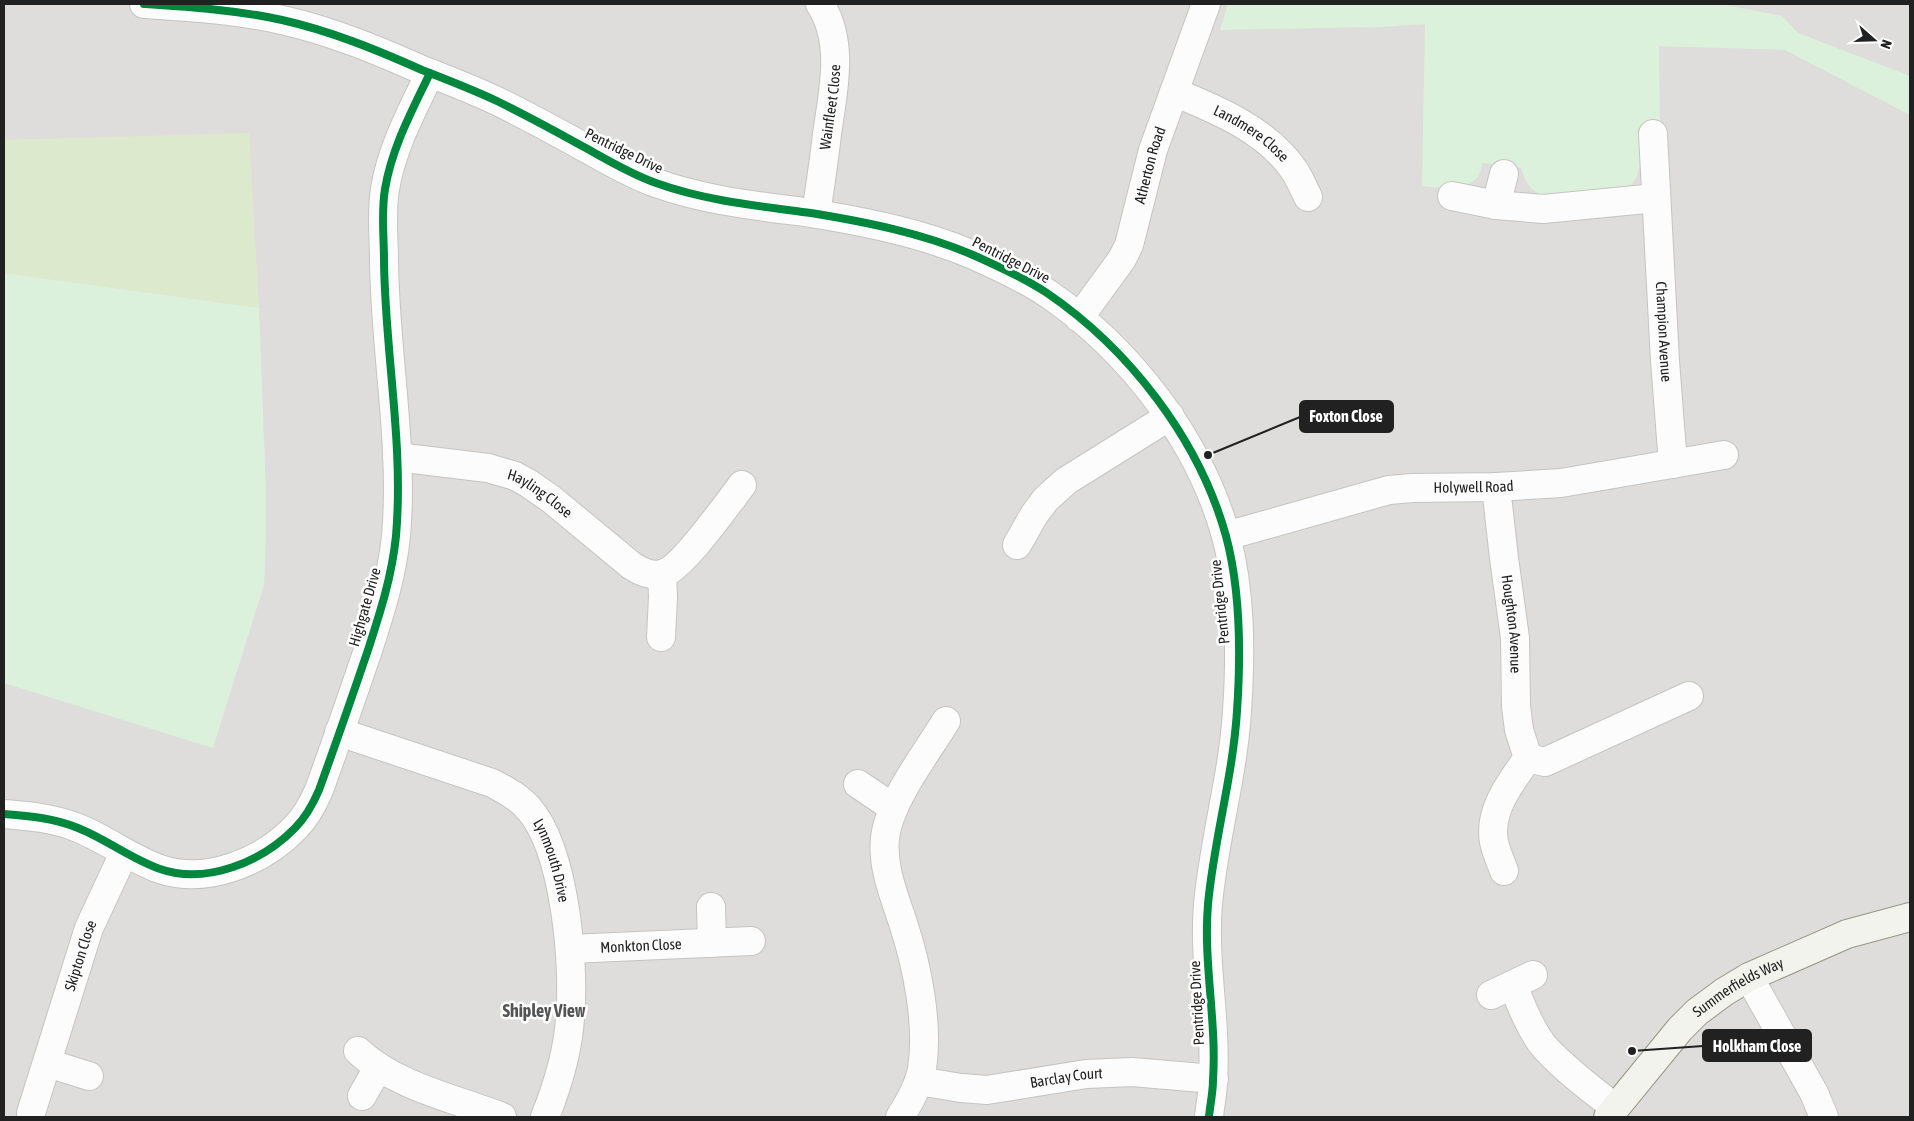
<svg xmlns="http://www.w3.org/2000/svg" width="1914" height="1121" font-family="'Asap Condensed',sans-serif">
<rect width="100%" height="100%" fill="#efedea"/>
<!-- residential -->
<rect fill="#dedddb" x="4" y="4" width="1906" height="1113"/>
<!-- grass -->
<path fill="#dce9cc" d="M249 133 259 308 4 273V140Z"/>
<!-- park -->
<g fill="#dbf1db">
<path d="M1228 4H1720L1782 16 1798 33 1910 76V115L1785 50 1659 46 1660 126 1638 129C1639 147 1645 170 1631 185 1624 192 1571 198 1560 198 1555 198 1546 197 1541 195 1529 189 1525 180 1521 168L1483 163C1481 168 1480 174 1477 178 1462 192 1440 188 1422 186L1425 24 1380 27 1220 30Z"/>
<path d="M4 273 259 308 266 492V534L264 585 213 748 4 683Z"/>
</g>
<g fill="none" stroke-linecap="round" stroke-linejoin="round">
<defs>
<g id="street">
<path d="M144 4C190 7 237 10 282 20 331 31 377 50 422 70 448 80 474 90 499 102 527 116 555 131 582 146 606 159 630 174 656 183 706 201 759 206 811 213 866 222 922 233 973 255 998 266 1024 278 1047 293 1129 349 1199 439 1226 536 1241 592 1241 653 1237 711 1233 776 1214 839 1208 904 1203 963 1217 1022 1213 1080 1213 1093 1210 1105 1209 1117"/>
<path id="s1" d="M1174 92C1218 110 1269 131 1296 173 1300 180 1304 189 1308 197"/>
<path id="s2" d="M1653 134 1665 361 1673 464"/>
<path d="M1452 196 1496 205 1543 209 1656 198"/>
<path d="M1496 205 1504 174"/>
<path id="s3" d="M816 214C820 187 824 161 827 134 833 92 845 42 820 4"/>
<path id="s4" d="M1079 318 1122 259 1129 245 1153 150 1206 4"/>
<path id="s5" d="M397 457 488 468 515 476 528 483 551 499 632 566C640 571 651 577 662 574 681 570 728 503 742 485"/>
<path id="s6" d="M1496 487 1504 558 1515 638 1516 706 1519 730 1528 758 1545 762 1689 696"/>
<path id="s7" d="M1226 536 1389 490 1412 488 1496 487 1561 483 1724 455"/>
<path d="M1017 545 1034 515 1046 499 1066 481 1170 416"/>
<path d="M661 637 663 597 662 574"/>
<path id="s8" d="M339 732 492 783C505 790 519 797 529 809 565 850 575 965 570 1018 568 1051 557 1087 545 1117"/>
<path d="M858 784 892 807"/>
<path d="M4 814C29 816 54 818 78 828 106 839 131 859 160 869 206 885 262 862 295 828 306 817 313 804 319 790 336 743 352 697 368 650 380 613 392 576 396 536 404 444 385 353 384 261 384 237 381 212 385 189 392 147 412 111 430 73"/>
<path d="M1504 871C1501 862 1496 852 1494 842 1488 810 1511 782 1528 758"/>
<path d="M711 907 712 943"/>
<path id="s9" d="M570 949 751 941"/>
<path d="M1749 977 1814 1093 1824 1117"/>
<path d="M1513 985C1521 1005 1529 1026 1542 1044 1560 1066 1593 1090 1615 1108"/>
<path d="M1491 995 1533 975"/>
<path d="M358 1051C397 1087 454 1098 502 1117"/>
<path d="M47 1063 89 1076"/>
<path id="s10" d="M919 1081 961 1088 987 1090 1086 1074 1132 1072 1214 1079"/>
<path d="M362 1096 378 1068"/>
<path id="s11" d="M31 1113 89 928 124 853"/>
<path d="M900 1117C909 1103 919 1086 922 1069 929 1024 917 965 903 923 894 895 882 868 885 838 889 801 926 754 946 721"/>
</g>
<g id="secondary">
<path id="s12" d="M1608 1117 1680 1029 1697 1012 1724 992 1749 977 1847 934 1910 917"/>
</g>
</defs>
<!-- street casing -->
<use href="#street" stroke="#c5c4c2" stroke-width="30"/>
<!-- secondary casing -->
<use href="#secondary" stroke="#969783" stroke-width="30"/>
<!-- street -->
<use href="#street" stroke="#fdfcfc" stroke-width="28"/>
<!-- secondary -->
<use href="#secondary" stroke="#f3f3ed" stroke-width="28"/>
<defs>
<g id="cycleway">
<path d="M144 4C190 7 237 10 282 20 331 31 377 50 422 70 448 80 474 90 499 102 527 116 555 131 582 146 606 159 630 174 656 183 706 201 759 206 811 213 866 222 922 233 973 255 998 266 1024 278 1047 293 1129 349 1199 439 1226 536 1241 592 1241 653 1237 711 1233 776 1214 839 1208 904 1203 963 1217 1022 1213 1080 1213 1093 1210 1105 1209 1117"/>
<path d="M4 814C29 816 54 818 78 828 106 839 131 859 160 869 206 885 262 862 295 828 306 817 313 804 319 790 336 743 352 697 368 650 380 613 392 576 396 536 404 444 385 353 384 261 384 237 381 212 385 189 392 147 412 111 430 73"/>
</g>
</defs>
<!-- cycleway casing -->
<use href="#cycleway" stroke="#fff" stroke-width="11"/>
<!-- cycleway -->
<use href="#cycleway" stroke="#00873e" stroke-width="8"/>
</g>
<g text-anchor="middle" stroke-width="5" stroke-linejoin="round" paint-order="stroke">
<!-- street labels -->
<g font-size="15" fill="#212121" stroke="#fff">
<text dy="5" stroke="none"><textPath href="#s3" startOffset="108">Wainfleet Close</textPath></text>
<text dy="5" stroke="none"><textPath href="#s1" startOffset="88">Landmere Close</textPath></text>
<text transform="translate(624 151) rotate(26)" y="5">Pentridge Drive</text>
<text dy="5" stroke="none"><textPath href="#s4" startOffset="171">Atherton Road</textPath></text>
<text transform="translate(1011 260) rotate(27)" y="5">Pentridge Drive</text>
<text dy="5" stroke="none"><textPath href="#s2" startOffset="198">Champion Avenue</textPath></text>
<text dy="5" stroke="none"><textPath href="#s7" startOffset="254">Holywell Road</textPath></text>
<text dy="5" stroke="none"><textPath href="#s5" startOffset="150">Hayling Close</textPath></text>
<text transform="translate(1220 602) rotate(-96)" y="5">Pentridge Drive</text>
<text transform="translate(365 607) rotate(-74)" y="5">Highgate Drive</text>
<text dy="5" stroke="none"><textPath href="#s6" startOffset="138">Houghton Avenue</textPath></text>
<text dy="5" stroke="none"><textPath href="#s8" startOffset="264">Lynmouth Drive</textPath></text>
<text dy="5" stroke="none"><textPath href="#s9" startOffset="71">Monkton Close</textPath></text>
<text dy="5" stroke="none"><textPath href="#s11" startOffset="165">Skipton Close</textPath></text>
<text dy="5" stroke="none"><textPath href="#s12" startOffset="186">Summerfields Way</textPath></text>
<text transform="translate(1197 1003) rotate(-93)" y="5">Pentridge Drive</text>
<text dy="5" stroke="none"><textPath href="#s10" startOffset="149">Barclay Court</textPath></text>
</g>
<!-- quarter labels -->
<g font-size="18" font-weight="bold" fill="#545454" stroke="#fff">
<text x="544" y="1017">Shipley View</text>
</g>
</g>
<!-- callouts -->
<path fill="none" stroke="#212121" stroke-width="2" d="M1208 455L1300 417M1632 1051L1703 1046"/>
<g fill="#212121" stroke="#fff" stroke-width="2">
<circle cx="1208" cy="455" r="5"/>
<circle cx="1632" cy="1051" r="5"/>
</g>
<g fill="#212121" stroke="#212121" stroke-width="2">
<rect x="1300" y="401" width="93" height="31" rx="5"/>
<rect x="1703" y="1030" width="108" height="31" rx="5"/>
</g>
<g font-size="16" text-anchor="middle" font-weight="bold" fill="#fff">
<text x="1346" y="422">Foxton Close</text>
<text x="1757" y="1052">Holkham Close</text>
</g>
<!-- border -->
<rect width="1914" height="1121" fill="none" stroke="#212121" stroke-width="10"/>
<!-- north arrow -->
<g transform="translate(1874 40) rotate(110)" stroke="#ffffff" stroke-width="4" paint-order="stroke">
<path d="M0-4L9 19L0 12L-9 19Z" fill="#212121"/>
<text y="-8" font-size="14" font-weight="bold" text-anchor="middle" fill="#212121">N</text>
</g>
</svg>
